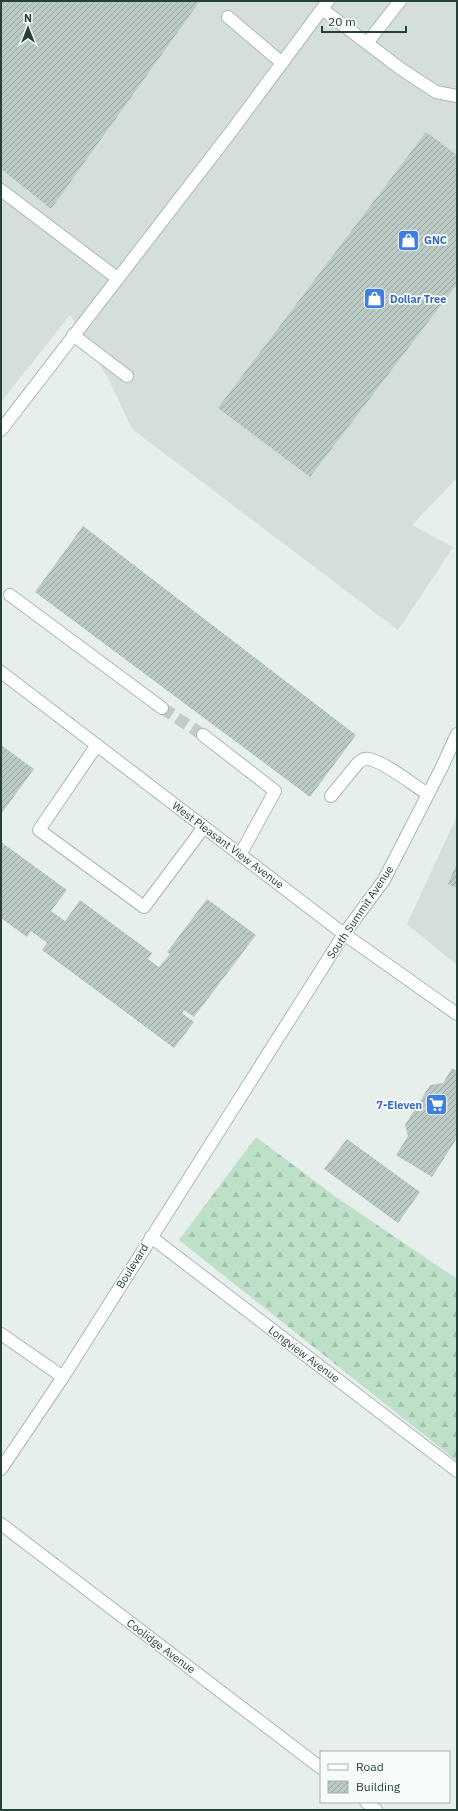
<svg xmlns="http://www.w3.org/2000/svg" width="458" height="1811" font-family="'IBM Plex Sans',sans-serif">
<defs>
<pattern id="forest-firs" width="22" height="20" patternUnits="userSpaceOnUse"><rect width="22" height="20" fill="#bfe0c8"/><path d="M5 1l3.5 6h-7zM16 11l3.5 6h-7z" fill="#a4c1ad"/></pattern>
<pattern id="building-hatch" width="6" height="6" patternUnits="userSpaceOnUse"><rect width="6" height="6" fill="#bbcac4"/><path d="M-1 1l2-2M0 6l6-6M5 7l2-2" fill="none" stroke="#98a6a0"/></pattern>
</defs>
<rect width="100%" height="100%" fill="#e6efeb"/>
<!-- built -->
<g fill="#d4dfda">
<path d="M1 1H457V478L412 525 453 547 398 630 132 429 109 380 70 315 1 402Z"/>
<path d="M457 816V965L407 924Z"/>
</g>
<!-- forest -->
<path fill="url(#forest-firs)" d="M256 1137 336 1197 457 1279V1461L179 1240Z"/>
<!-- building -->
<g fill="url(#building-hatch)">
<path d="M1 1H200L51 209 1 169Z"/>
<path d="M426 132 457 155V284L310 477 218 408Z"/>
<path d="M83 526 356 735 310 797 35 592Z"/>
<path d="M1 745 34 769 1 814Z"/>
<path d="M1 842 67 890 51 911 65 921 80 900 152 953 148 959 159 967 170 954 167 952 207 899 256 935 194 1017 184 1010 182 1013 194 1022 174 1048 42 950 47 943 31 931 27 937 1 918Z"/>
<path d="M457 863V888L448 884Z"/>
<path d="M452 1068 457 1071V1138L432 1177 396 1155 408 1136 405 1125 430 1085 443 1083Z"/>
<path d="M347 1139 420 1192 398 1223 324 1169Z"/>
</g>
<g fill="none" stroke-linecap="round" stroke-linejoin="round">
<!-- minor-tunnel -->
<path stroke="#bfccc8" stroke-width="12" stroke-dasharray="12 6" stroke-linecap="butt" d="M162 708 203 735"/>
<defs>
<g id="minor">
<path d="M322 9 401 69 436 92 457 96"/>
<path d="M228 17 282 63"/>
<path d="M367 43 400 1"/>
<path d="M1 190 117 278"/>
<path d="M73 335 127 376"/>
<path d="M1 430 230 133 328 1"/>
<path d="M10 595 162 708"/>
<path d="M1 672 344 934 457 1014"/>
<path d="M203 735 275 791 240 855"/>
<path d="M97 745 39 830 144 907 204 827"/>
<path d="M331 796 358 763C362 760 364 758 369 759 385 762 413 785 428 794"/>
<path d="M151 1237 457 1471"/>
<path d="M1 1334 63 1377"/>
<path d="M1 1469 63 1377 344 934 384 880 441 769 457 734"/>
<path d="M1 1524 321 1768"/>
<path d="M366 1802 376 1810"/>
</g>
</defs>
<!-- minor casing -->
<use href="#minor" stroke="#a8b8b2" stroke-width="14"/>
<!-- minor -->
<use href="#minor" stroke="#fff" stroke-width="12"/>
</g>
<!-- icons -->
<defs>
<symbol id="shop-square" viewBox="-11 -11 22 22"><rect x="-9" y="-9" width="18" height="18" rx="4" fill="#3f7fe0" stroke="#f7fbf9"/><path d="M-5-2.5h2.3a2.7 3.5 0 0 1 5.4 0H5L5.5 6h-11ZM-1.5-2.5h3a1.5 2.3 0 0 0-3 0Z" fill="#fff"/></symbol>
<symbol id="supermarket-square" viewBox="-11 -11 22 22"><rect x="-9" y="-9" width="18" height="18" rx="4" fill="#3f7fe0" stroke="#f7fbf9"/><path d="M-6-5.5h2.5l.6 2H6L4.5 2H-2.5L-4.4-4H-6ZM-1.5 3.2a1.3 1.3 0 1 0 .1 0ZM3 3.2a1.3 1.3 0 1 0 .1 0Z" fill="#fff"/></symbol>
</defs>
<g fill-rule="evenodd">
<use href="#shop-square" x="396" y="228" width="25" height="25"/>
<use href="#shop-square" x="362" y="286" width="25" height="25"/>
<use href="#supermarket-square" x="424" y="1092" width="25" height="25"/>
</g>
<g text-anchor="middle" stroke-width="3.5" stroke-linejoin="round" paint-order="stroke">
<!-- shop labels -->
<g font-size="11" font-weight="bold" fill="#366cbe" stroke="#f7fbf9" text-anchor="start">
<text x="424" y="244">GNC</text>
<text x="390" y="303">Dollar Tree</text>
<text x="422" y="1109" text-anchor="end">7-Eleven</text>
</g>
<!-- street labels -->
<g font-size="11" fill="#24423a" stroke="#f7fbf9">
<text transform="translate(228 845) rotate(37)" y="4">West Pleasant View Avenue</text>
<text transform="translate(360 912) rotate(-56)" y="4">South Summit Avenue</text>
<text transform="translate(132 1266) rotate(-58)" y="4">Boulevard</text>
<text transform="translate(304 1354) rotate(37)" y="4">Longview Avenue</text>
<text transform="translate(161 1646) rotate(37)" y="4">Coolidge Avenue</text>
</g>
</g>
<!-- border -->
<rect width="458" height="1811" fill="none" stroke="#24423a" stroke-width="4"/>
<!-- legend -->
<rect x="320" y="1751" width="130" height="52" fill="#f7fbf9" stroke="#a3b1ad"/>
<rect x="328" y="1764" width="20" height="6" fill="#ffffff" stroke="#a3b1ad"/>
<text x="356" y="1771" font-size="12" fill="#24423a">Road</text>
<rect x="328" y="1781" width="20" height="12" fill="url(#building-hatch)" stroke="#a3b1ad"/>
<text x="356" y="1791" font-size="12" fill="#24423a">Building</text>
<!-- north arrow -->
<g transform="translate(28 28)" stroke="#f7fbf9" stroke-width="3" paint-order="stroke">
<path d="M0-3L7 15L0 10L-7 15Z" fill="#24423a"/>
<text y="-6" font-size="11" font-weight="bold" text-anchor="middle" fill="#24423a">N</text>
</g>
<!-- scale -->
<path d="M322 26v6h84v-6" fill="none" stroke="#24423a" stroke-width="2"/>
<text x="328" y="26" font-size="12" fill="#24423a" stroke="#f7fbf9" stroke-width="3" paint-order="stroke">20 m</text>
</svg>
